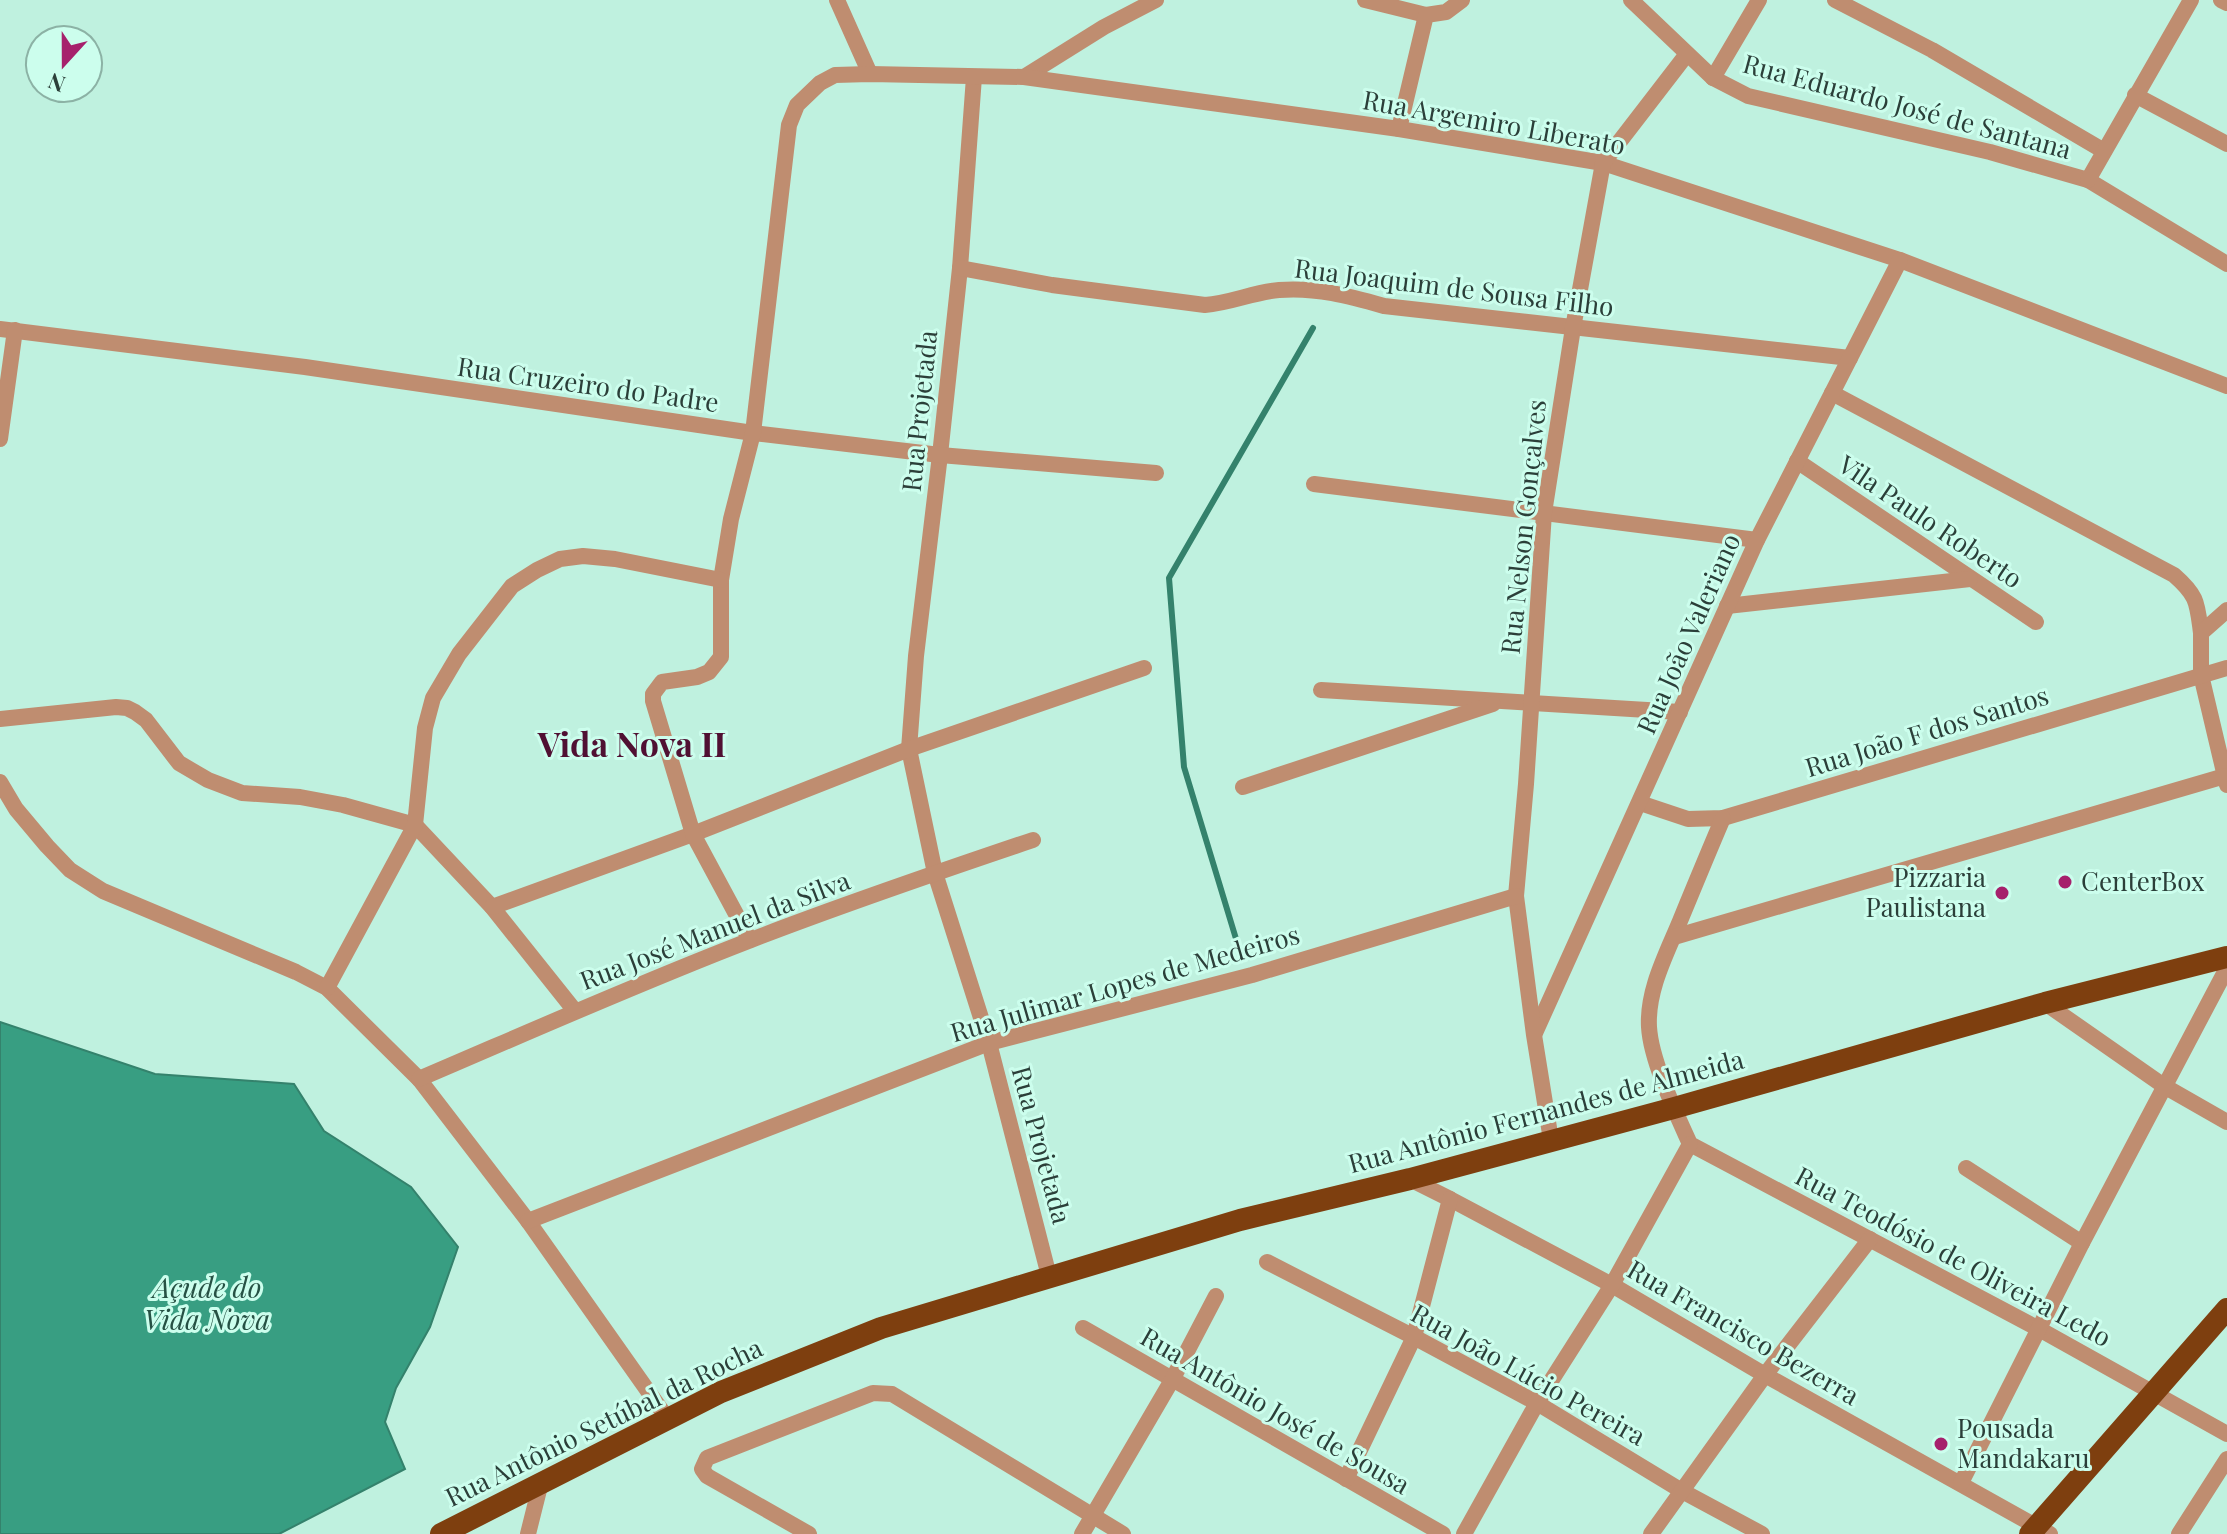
<svg xmlns="http://www.w3.org/2000/svg" width="2227" height="1534" font-family="'Playfair Display',serif">
<rect width="100%" height="100%" fill="#bff1df"/>
<!-- water -->
<path fill="#389e82" stroke="#34826c" stroke-width="2" d="M0 1022 155 1074 294 1084 324 1131 411 1187 458 1247 430 1327 396 1388 385 1422 405 1469 279 1534H0Z"/>
<g fill="none" stroke-linecap="round" stroke-linejoin="round">
<!-- stream -->
<path stroke="#34826c" stroke-width="6" d="M1240 952 1184 767 1169 578 1313 328"/>
<!-- minor -->
<g stroke="#bf8d70" stroke-width="16">
<path d="M837 0 870 74"/>
<path d="M1365 0 1426 15"/>
<path d="M1631 0 1713 78 1748 96 1990 152 2088 180 2227 264"/>
<path d="M1835 0 1932 50 2104 151"/>
<path d="M2221 0 2227 3"/>
<path d="M974 77 960 268 940 455 916 656 909 749 935 873 989 1043 1049 1276"/>
<path d="M1024 77 1104 27 1156 0"/>
<path d="M1713 78 1759 0"/>
<path d="M2135 95 2227 144"/>
<path d="M1399 129 1426 15 1446 12 1462 0"/>
<path d="M2088 180 2191 0"/>
<path d="M960 268 1052 285 1205 305C1231 303 1254 292 1279 290 1316 287 1349 296 1384 306L1850 358"/>
<path d="M0 329 305 367 753 433 940 455 1156 473"/>
<path d="M1832 393 2174 575C2198 596 2197 603 2201 633"/>
<path d="M0 439 15 330"/>
<path d="M1797 461 2036 622"/>
<path d="M1314 484 1757 540"/>
<path d="M1727 606 1970 579"/>
<path d="M1321 690 1680 712"/>
<path d="M0 719 116 707 127 708 135 712 146 720 179 763 208 780 242 793 300 797 343 805 415 825 492 907 575 1011"/>
<path d="M0 782 16 809 47 846 70 870 103 891 296 972 327 988 419 1079 528 1221 667 1418"/>
<path d="M2227 785 2201 675V633L2227 610"/>
<path d="M1243 787 1493 704"/>
<path d="M1640 803 1688 819 1723 818 2227 668"/>
<path d="M1723 818C1708 853 1694 887 1680 921 1666 955 1647 990 1649 1027 1651 1061 1676 1113 1690 1144L2039 1329 2227 1434"/>
<path d="M492 907 693 834 909 749 1144 668"/>
<path d="M1674 937 2225 776"/>
<path d="M750 940 693 834 653 701V694L662 682 697 677 709 672 721 657V580L731 519 753 433 789 125 797 105 820 83 835 75 870 74 1024 77 1399 129 1603 163 1900 260 2227 386"/>
<path d="M327 988 415 825 425 728 433 698 459 654 512 586 537 570 560 559 583 556 615 559 721 580"/>
<path d="M2045 1003 2164 1086 2227 1122"/>
<path d="M1535 1033 1757 540 1900 260"/>
<path d="M419 1079C529 1032 639 983 751 940 844 904 938 872 1033 840"/>
<path d="M1551 1140 1534 1035 1516 896 1526 784 1544 513 1573 328 1603 163 1687 54"/>
<path d="M1966 1168 2082 1243"/>
<path d="M1410 1179 1450 1199 1612 1285 1765 1375 2050 1534"/>
<path d="M528 1221 989 1043 1252 975 1516 896"/>
<path d="M1267 1262 1414 1337 1537 1403 1682 1491 1762 1534"/>
<path d="M1083 1328 1443 1534"/>
<path d="M1346 1479 1414 1337 1450 1199"/>
<path d="M1961 1483 2082 1243 2227 968"/>
<path d="M528 1534 541 1482"/>
<path d="M809 1534 707 1476 702 1469 707 1458 873 1393 892 1394 1123 1534"/>
<path d="M1082 1534 1172 1380 1216 1296"/>
<path d="M1464 1534 1537 1403 1612 1285 1690 1144"/>
<path d="M1651 1534 1765 1375 1870 1239"/>
<path d="M2179 1534 2227 1459"/>
</g>
<!-- trunk -->
<g stroke="#7e3f0f" stroke-width="22">
<path d="M441 1534 721 1392 881 1328 1240 1220 1410 1179 1674 1108 2045 1003 2227 957"/>
<path d="M2030 1534 2227 1309"/>
</g>
</g>
<!-- markers -->
<g fill="#a6216c" stroke="#ccfeed" stroke-width="3">
<circle cx="2065" cy="882" r="8"/>
<circle cx="2002" cy="893" r="8"/>
<circle cx="1941" cy="1444" r="8"/>
</g>
<g text-anchor="middle" stroke-width="6" stroke-linejoin="round" paint-order="stroke">
<!-- street labels -->
<g font-size="26" fill="#2b3f39" stroke="#ccfeed">
<text transform="translate(1907 107) rotate(15)" y="9">Rua Eduardo José de Santana</text>
<text transform="translate(1494 123) rotate(10)" y="9">Rua Argemiro Liberato</text>
<text transform="translate(1454 288) rotate(7)" y="9">Rua Joaquim de Sousa Filho</text>
<text transform="translate(588 385) rotate(8)" y="9">Rua Cruzeiro do Padre</text>
<text transform="translate(920 411) rotate(-84)" y="9">Rua Projetada</text>
<text transform="translate(1930 522) rotate(34)" y="9">Vila Paulo Roberto</text>
<text transform="translate(1524 527) rotate(-84)" y="9">Rua Nelson Gonçalves</text>
<text transform="translate(1689 634) rotate(-66)" y="9">Rua João Valeriano</text>
<text transform="translate(1927 732) rotate(-17)" y="9">Rua João F dos Santos</text>
<text transform="translate(715 931) rotate(-21)" y="9">Rua José Manuel da Silva</text>
<text transform="translate(1125 984) rotate(-16)" y="9">Rua Julimar Lopes de Medeiros</text>
<text transform="translate(1546 1112) rotate(-15)" y="9">Rua Antônio Fernandes de Almeida</text>
<text transform="translate(1041 1145) rotate(75)" y="9">Rua Projetada</text>
<text transform="translate(1953 1257) rotate(28)" y="9">Rua Teodósio de Oliveira Ledo</text>
<text transform="translate(1743 1333) rotate(30)" y="9">Rua Francisco Bezerra</text>
<text transform="translate(1528 1375) rotate(29)" y="9">Rua João Lúcio Pereira</text>
<text transform="translate(1275 1411) rotate(30)" y="9">Rua Antônio José de Sousa</text>
<text transform="translate(604 1423) rotate(-26)" y="9">Rua Antônio Setúbal da Rocha</text>
</g>
<!-- poi labels -->
<g font-size="26" fill="#2b3f39" stroke="#ccfeed" text-anchor="start">
<text x="1986" y="887" text-anchor="end">Pizzaria<tspan x="1986" dy="30">Paulistana</tspan></text>
<text x="2081" y="891">CenterBox</text>
<text x="1957" y="1438">Pousada<tspan x="1957" dy="30">Mandakaru</tspan></text>
</g>
<!-- water labels -->
<g font-size="28" font-style="italic" fill="#265144" stroke="#ccfeed">
<text x="207" y="1298">Açude do<tspan x="207" dy="32">Vida Nova</tspan></text>
</g>
<!-- district labels -->
<g font-size="34" font-weight="bold" fill="#501133" stroke="#ccfeed">
<text x="632" y="757">Vida Nova II</text>
</g>
</g>
<!-- north arrow -->
<g transform="translate(64 64) rotate(201)"><circle r="38" fill="#ccfeed" stroke="#8cb2a5" stroke-width="2"/>
<path d="M0-6L14 30L0 20L-14 30Z" fill="#a6216c"/>
<text y="-12" font-size="22" font-weight="bold" text-anchor="middle" fill="#2b3f39">N</text>
</g>
</svg>
